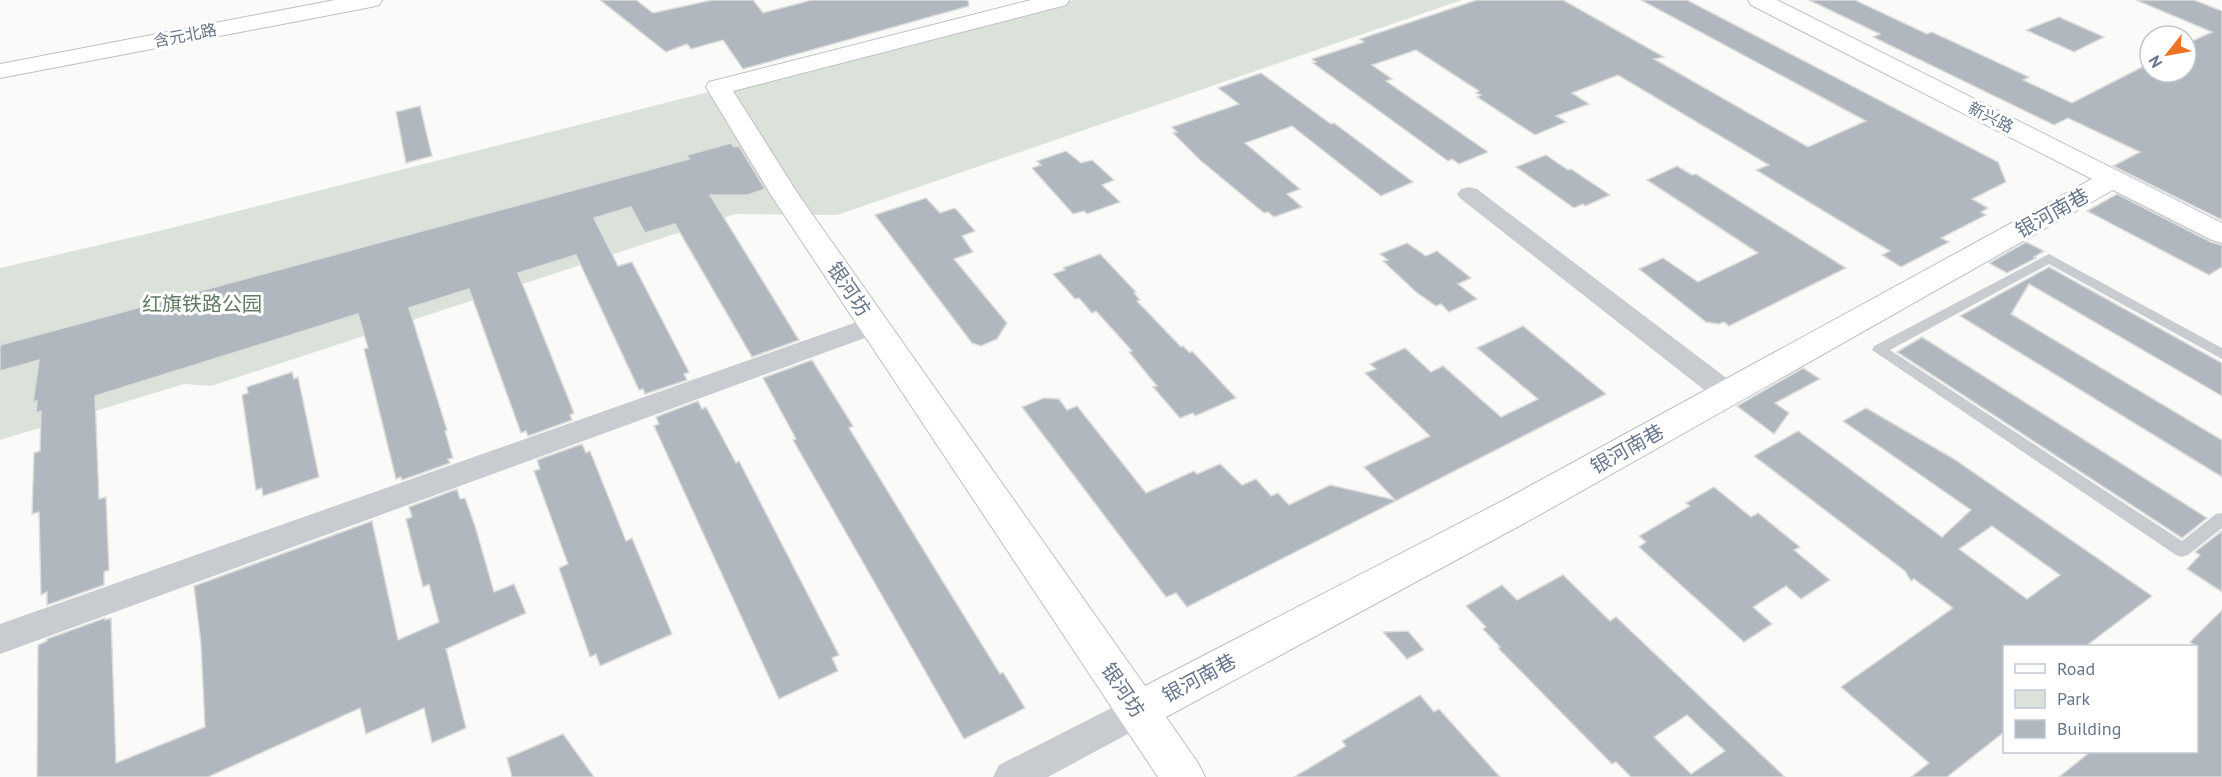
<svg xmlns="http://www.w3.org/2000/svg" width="2222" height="777" font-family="'PT Sans','Noto Sans SC',sans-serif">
<rect width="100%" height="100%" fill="#fafaf8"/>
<!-- green -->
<path fill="#dbe2d9" d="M1073 0H1462L837 215 736 214 211 386 184 384 0 440V268L155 232Z"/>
<!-- building -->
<g fill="#b0b7bf" stroke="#dcdcda" stroke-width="1.5" fill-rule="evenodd">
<path d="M600 0H636L653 13 712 0H753L763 13 812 0H968L969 6 743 69 723 40 691 49 687 44 666 52Z"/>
<path d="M1477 0H1563L1664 57 1654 59 1808 147 1866 121 1641 0H1687L1998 162 2006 182 1972 199 1988 208 1981 212 1986 215 1941 238 1949 242 1901 267 1882 255 1890 251 1756 170 1769 165 1618 75 1572 93 1589 104 1556 116 1566 122 1535 135 1477 97 1481 95 1476 93 1479 91 1416 50 1372 65 1392 79 1386 81 1488 152 1459 164 1452 159 1448 161 1313 63 1316 62 1312 59 1364 42 1360 39Z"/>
<path d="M1809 0H1855L1927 34 1932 32 2029 77 2023 80 2072 103 2150 63V72H2186V44L2212 32 2136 0H2194L2222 11V220L2113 166 2140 152 2068 118 2054 125 1873 37 1880 34Z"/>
<path d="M2059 17 2104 37 2074 52 2026 30Z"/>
<path d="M1261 73 1331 124 1334 123 1413 182 1381 196 1292 126 1245 143 1300 189 1287 194 1302 207 1274 217 1268 212 1264 213 1200 160 1173 133 1177 132 1172 127 1239 104 1218 88Z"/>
<path d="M420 106 432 156 406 163 396 112Z"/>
<path d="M731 143 734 147 739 146 765 189 748 195H710L799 340 752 357 675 224 645 233 631 207 594 218 618 266 632 262 689 372 684 374 687 380 645 394 643 389 639 390 576 255 518 273 574 413 570 415 572 420 528 436 526 431 521 433 469 289 409 308 447 430 445 431 453 458 448 459 450 463 402 480 401 477 396 479 364 349 368 348 358 314 95 396 99 499 106 497 109 570 104 572V585L47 605V592L41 595 39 512 32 514 34 453 40 451 41 411 36 413 37 401 33 402 39 360 0 371V345L689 159 687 155Z"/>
<path d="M1066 151 1081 163 1092 160 1114 180 1102 185 1120 202 1087 214 1084 211 1073 214 1032 168 1041 165 1037 161Z"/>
<path d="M1546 155 1568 170 1571 169 1610 195 1585 206 1583 204 1574 208 1516 167Z"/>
<path d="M1677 166 1692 175 1696 174 1846 268 1729 326 1724 322 1719 324 1706 322 1639 269 1663 258 1698 282 1758 253 1647 180Z"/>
<path d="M2117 194 2211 242 2222 245V267L2209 275 2087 211Z"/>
<path d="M926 198 940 213 955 208 975 231 962 236 973 252 954 259 1007 323 997 339 981 346 972 343 875 215Z"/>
<path d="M2026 242 2044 251 2034 257 2036 258 2007 273 1989 263Z"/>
<path d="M1407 243 1426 256 1437 251 1471 278 1458 284 1477 299 1449 312 1441 304 1436 306 1416 292 1383 261 1388 260 1380 254Z"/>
<path d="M1100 254 1136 292 1134 293 1140 300 1137 301 1181 347 1183 346 1190 353 1192 351 1236 398 1195 416 1193 413 1180 418 1153 387 1157 386 1129 352 1132 351 1096 311 1092 313 1079 298 1075 299 1053 274 1065 270 1063 268Z"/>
<path d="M2049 267 2222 363V396L2029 284 2011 314 2222 440V477L1960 316Z"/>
<path d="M1523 326 1606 394 1187 607 1176 593 1166 597 1022 407 1044 398 1059 399 1067 410 1077 406 1146 493 1194 471 1197 474 1220 464 1242 485 1256 479 1271 496 1278 493 1289 505 1330 485 1395 500 1364 467 1430 436 1365 373 1376 369 1370 364 1405 348 1431 372 1443 366 1501 417 1538 399 1477 348Z"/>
<path d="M1922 337 2086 441 2207 518 2182 538 1897 352Z"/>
<path d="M812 360 853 426 849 428 937 572 1000 674 1003 672 1025 708 964 739 793 440 796 439 763 378Z"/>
<path d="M1803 368 1820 379 1775 403 1789 413 1774 434 1737 406Z"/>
<path d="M292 372 294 379 298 377 319 477 263 496 262 488 256 490 242 395 248 393 247 387Z"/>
<path d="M698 401 702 409 706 407 736 463 739 461 839 655 832 658 838 671 779 699 654 426 659 424 656 417Z"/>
<path d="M1866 408 1954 459 2152 596 2086 646H2004V732L1947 777H1911L1929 763 1841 687 1953 608 1914 579 1911 581 1905 571 1754 456 1798 431 1942 537 1971 510 1843 421ZM1992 526 2060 575 2027 599 1959 549Z"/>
<path d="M582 444 586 453 590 451 626 541 632 538 672 634 600 666 596 654 590 657 559 568 568 564 534 471 540 469 537 460Z"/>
<path d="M1714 487 1751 517 1758 513 1800 547 1794 550 1830 580 1801 599 1786 586 1753 607 1772 624 1744 642 1639 547 1646 542 1639 536 1690 506 1686 503Z"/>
<path d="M457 489 460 499 465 498 475 526 494 592 514 584 526 613 446 649 466 728 432 743 424 708 366 734 360 708 208 777H37L38 645 47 641V639L105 618V620L111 618 116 763 205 727 201 644 194 586 372 521 398 640 439 622 429 584 423 587 406 519 412 517 409 507Z"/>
<path d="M2222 531V592L2187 569 2200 555 2195 552Z"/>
<path d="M1563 575 1610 621 1616 617 1785 777H1631L1616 762 1612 764 1498 648 1500 647 1483 629 1486 627 1466 606 1502 585 1517 600ZM1687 715 1725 751 1691 774 1654 737Z"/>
<path d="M2222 610V777H2059L2090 752H2196V646L2190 642Z"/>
<path d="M1408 631 1424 650 1407 659 1383 632Z"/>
<path d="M1420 695 1434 712 1439 709 1500 777H1294L1346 746 1342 741Z"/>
<path d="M563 734 594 777H512L507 758Z"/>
</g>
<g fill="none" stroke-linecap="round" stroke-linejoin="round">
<defs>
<g id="secondary">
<path d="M335 0H382L379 5 371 7 0 78V64Z"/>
<path d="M1031 0H1069L1066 5 733 91 798 194 1145 686 1508 498 2092 179 1751 5 1748 0H1777L2222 223V243L2212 240 2113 190 1534 518 1166 717 1198 763 1205 777H1158L771 195 706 87 709 82Z"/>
</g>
</defs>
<!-- secondary casing -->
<use href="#secondary" stroke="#bcc0c6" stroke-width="2"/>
<!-- lane -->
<path fill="#c8cbd0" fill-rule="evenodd" d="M2049 254 2222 348V359L2049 264 1890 350 2182 541 2216 514 2222 513V528L2188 555 2182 557 2176 555 1872 350 1874 346Z"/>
<!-- street -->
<g fill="#c8cbd0" fill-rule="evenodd">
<path d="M1469 187 1477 189 1737 386 1741 393 1737 400 1727 403 1717 400 1461 199 1457 194 1461 189Z"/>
<path d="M874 316 884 319 888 325 884 331 0 654V624Z"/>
<path d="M1137 695 1150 700 1155 711 1150 722 1048 777H993L999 765Z"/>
</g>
<!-- secondary -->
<use href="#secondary" fill="#fff" fill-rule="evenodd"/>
</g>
<g text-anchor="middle" stroke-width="6" stroke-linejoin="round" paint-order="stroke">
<!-- far-street labels -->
<g font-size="16" fill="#67768b" stroke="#fff">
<text transform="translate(185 35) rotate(-11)" y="6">含元北路</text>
<text transform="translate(1991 117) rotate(27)" y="6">新兴路</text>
</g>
<!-- street labels -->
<g font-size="20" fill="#67768b" stroke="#fff">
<text transform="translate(2052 213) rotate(-29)" y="7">银河南巷</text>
<text transform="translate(849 289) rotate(56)" y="7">银河坊</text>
<text transform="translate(1627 449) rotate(-29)" y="7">银河南巷</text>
<text transform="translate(1199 678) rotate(-28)" y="7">银河南巷</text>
<text transform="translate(1123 690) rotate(56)" y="7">银河坊</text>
</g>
<!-- park labels -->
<g font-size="20" fill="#647b63" stroke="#fff">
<text x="202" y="311">红旗铁路公园</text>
</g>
</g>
<!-- legend -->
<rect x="2003" y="645" width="195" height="108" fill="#ffffff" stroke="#c2c8d1" stroke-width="1.5"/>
<rect x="2015" y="664" width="30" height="9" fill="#ffffff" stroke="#c2c8d1" stroke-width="1.5"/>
<text x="2057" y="675" font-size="18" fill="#67768b">Road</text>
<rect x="2015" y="690" width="30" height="18" fill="#dbe2d9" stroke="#c2c8d1" stroke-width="1.5"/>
<text x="2057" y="705" font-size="18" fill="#67768b">Park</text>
<rect x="2015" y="720" width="30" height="18" fill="#b0b7bf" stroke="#c2c8d1" stroke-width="1.5"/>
<text x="2057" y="735" font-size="18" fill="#67768b">Building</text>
<!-- north arrow -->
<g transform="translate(2168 54) rotate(239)"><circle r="28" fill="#ffffff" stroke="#c2c8d1" stroke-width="1.5"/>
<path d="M0-4.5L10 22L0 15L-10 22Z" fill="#ef7223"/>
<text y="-9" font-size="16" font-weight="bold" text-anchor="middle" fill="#67768b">N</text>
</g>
</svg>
